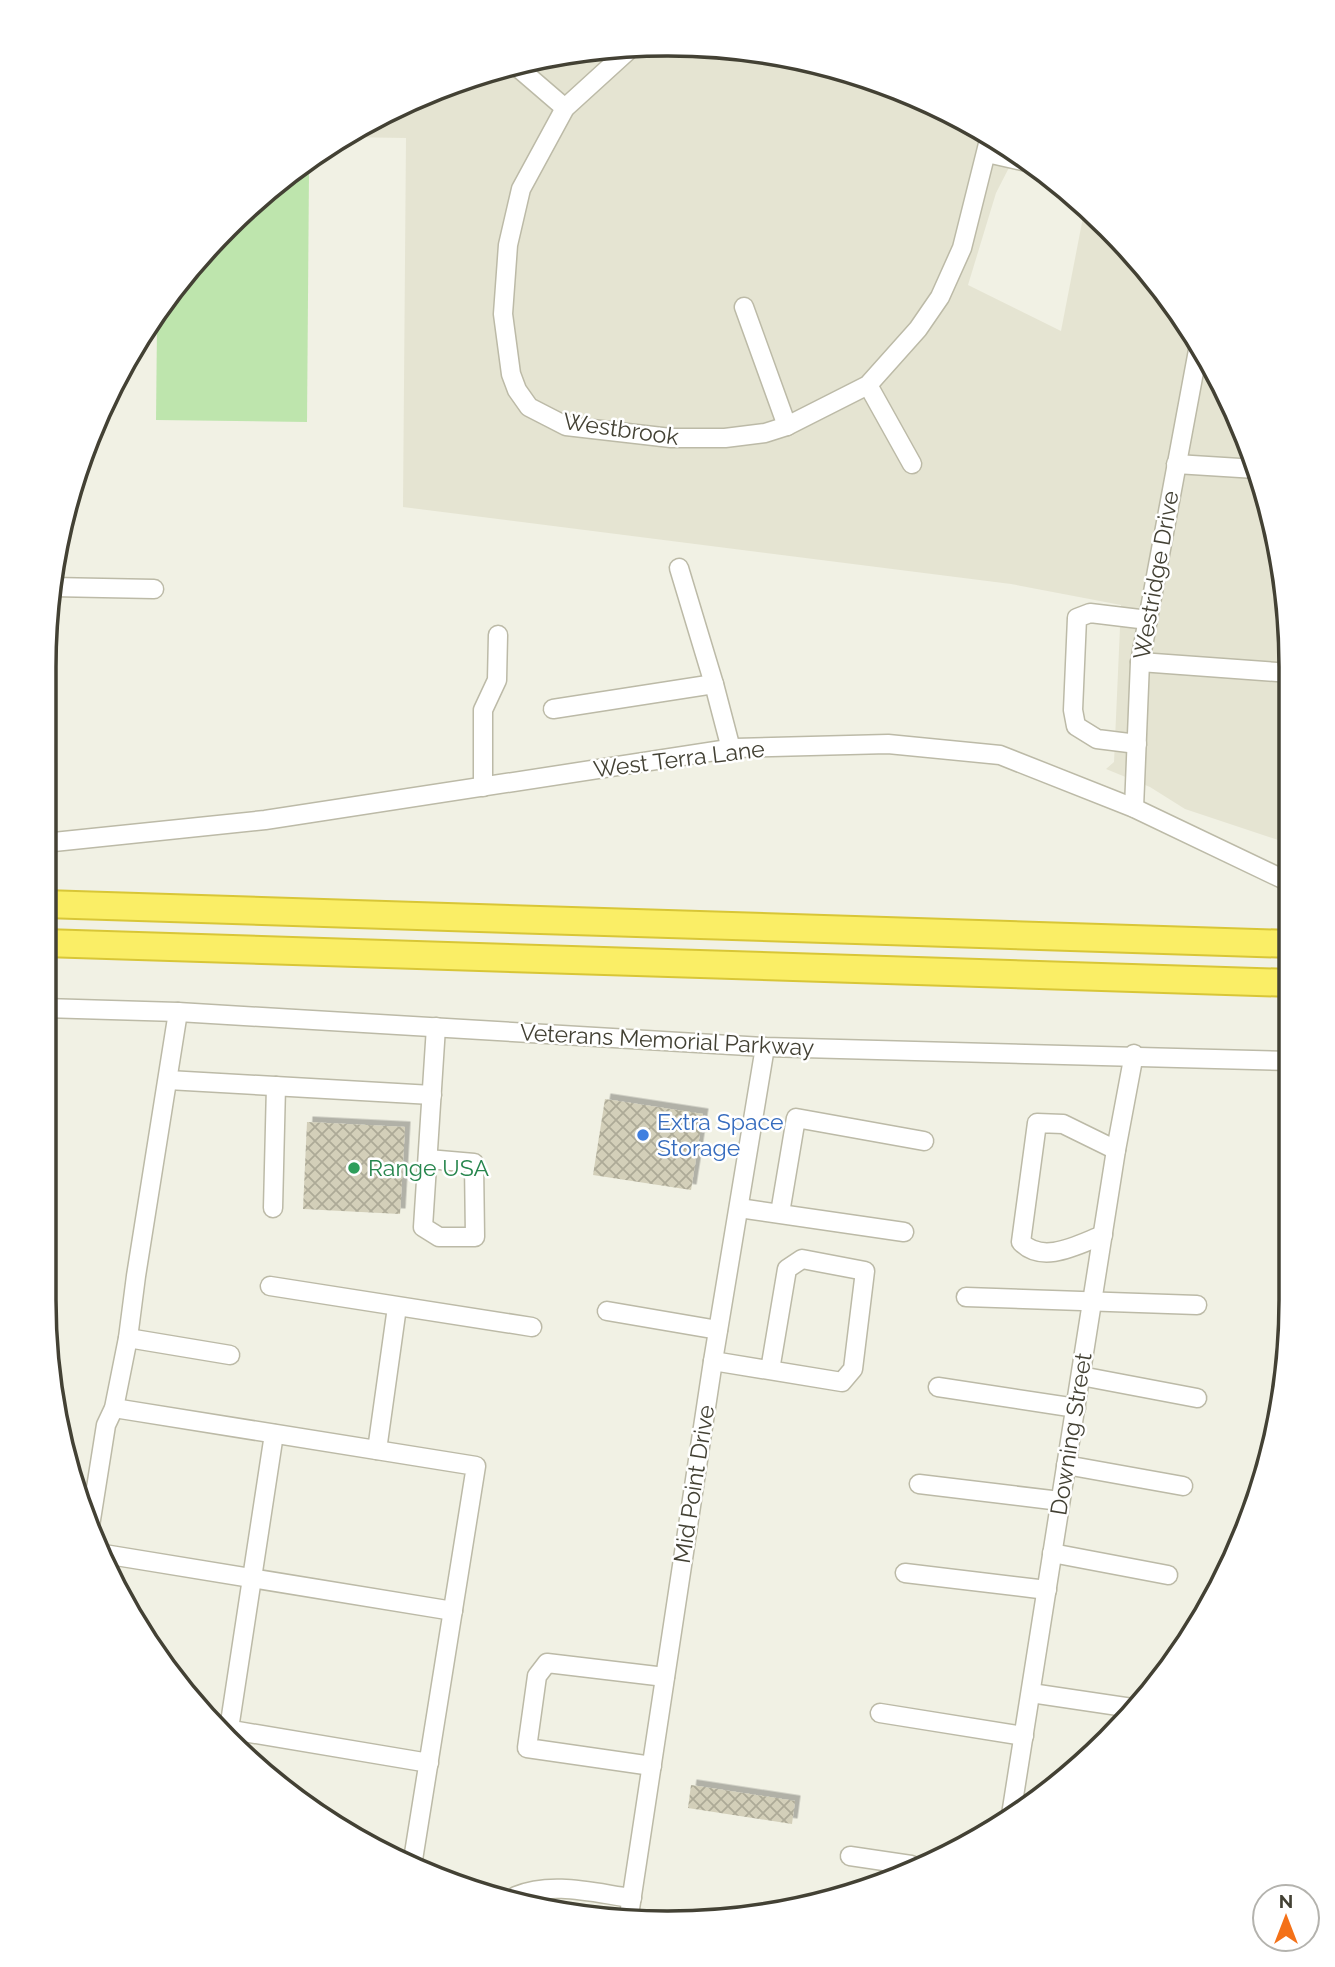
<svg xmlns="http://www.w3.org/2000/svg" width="1335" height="1967" font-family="Raleway,sans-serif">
<defs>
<pattern id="building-cross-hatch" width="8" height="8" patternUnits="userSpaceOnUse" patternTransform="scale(1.75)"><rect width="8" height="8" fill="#d3cfb9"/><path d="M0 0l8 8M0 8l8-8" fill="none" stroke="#adaa97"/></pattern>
<filter id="shadow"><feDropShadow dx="5.5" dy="-5.5" stdDeviation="0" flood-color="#0004"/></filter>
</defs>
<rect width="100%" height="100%" fill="#f1f1e4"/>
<!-- residential -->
<path fill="#e5e4d2" d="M667 44 789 56 906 91 1014 149 1017 152 996 193 968 285 1061 331 1085 207 1108 226 1186 321 1244 428 1279 545 1291 668V830L1287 843 1185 809 1150 787 1106 769 1114 762 1121 605 1011 584 403 507 406 138 343 137 428 91 545 56Z"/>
<!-- garden -->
<path fill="#bee5ad" d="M293 172H309L307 422 156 420 157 324 226 227Z"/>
<!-- building -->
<g fill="url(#building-cross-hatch)" filter="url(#shadow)">
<path d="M605 1099 703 1114 691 1190 593 1175Z"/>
<path d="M307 1122 405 1127 400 1214 303 1209Z"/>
<path d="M691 1785 795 1801 792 1824 688 1808Z"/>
</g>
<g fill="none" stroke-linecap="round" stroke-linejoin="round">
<defs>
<g id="minor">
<path d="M632 47 565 108 521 189 508 245 503 314 511 374 517 390 529 407 566 426 671 438H725L765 433 787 426 868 385 918 329 940 297 962 248 990 136"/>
<path d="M515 65 565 108"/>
<path d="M987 153 1031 163"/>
<path d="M744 307 787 426"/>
<path d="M868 385 912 464"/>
<path d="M1176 464 1256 469"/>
<path d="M679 568 714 684"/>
<path d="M52 587 154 589"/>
<path d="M1140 662 1291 673"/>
<path d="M553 709 714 684 731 749"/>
<path d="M1137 744 1097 739 1076 726 1073 710 1077 618 1090 613 1148 620"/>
<path d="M483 787V710L497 680 498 635"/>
<path d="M1134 808 1140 662 1199 345"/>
<path d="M44 843 265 820 735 748 888 744 1000 755 1134 808 1291 883"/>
<path d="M44 1008 178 1012 765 1047 1291 1061"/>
<path d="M168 1080 432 1095"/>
<path d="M428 1159 474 1163 475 1237H439L423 1227 436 1027"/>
<path d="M273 1208 276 1086"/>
<path d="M739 1208 904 1232"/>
<path d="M780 1213 796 1118 924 1141"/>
<path d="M1103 1235C1079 1244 1043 1265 1021 1242L1037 1123 1063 1124 1116 1150"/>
<path d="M270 1286 532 1327"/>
<path d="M966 1297 1197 1305"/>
<path d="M607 1311 718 1330"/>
<path d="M128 1338 230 1355"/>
<path d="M713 1361 842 1382 853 1369 865 1271 802 1259 787 1269 770 1370"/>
<path d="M1081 1376 1197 1398"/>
<path d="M938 1387 1076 1408"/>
<path d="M114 1408 476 1466 412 1866"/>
<path d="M377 1450 397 1307"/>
<path d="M1066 1465 1183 1486"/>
<path d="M919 1484 1060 1501"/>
<path d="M90 1526 106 1425 114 1408 128 1338 136 1276 178 1012"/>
<path d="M1052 1553 1168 1575"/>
<path d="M104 1554 453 1611"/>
<path d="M905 1573 1047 1590"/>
<path d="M1031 1693 1132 1708"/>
<path d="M880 1713 1024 1736"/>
<path d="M226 1729 429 1763"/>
<path d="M229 1729 274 1434"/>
<path d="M652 1766 527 1748 537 1676 547 1663 665 1677"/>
<path d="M1011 1815 1116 1150 1134 1054"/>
<path d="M850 1856 911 1865"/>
<path d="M516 1896C552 1881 594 1893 632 1898"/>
<path d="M628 1922 713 1361 765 1047"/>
</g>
<g id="highway">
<path d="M44 904 1291 944"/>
<path d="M44 943 1291 983"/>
</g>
</defs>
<!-- minor casing -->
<use href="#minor" stroke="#bcbaa7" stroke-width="21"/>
<!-- highway casing -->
<use href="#highway" stroke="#d8c637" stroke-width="30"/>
<!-- minor -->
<use href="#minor" stroke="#fff" stroke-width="18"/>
<!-- highway -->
<use href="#highway" stroke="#faee66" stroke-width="26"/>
</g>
<!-- markers -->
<circle fill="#3f7fe0" stroke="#fff" stroke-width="2.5" cx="643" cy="1135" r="7"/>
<circle fill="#2e9e5b" stroke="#fff" stroke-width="2.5" cx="354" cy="1168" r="7"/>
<g text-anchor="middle" stroke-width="5" stroke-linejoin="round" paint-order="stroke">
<!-- street labels -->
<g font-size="23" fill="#434134" stroke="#fff">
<text transform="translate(621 429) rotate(8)" y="8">Westbrook</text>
<text transform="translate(1156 575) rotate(-80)" y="8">Westridge Drive</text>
<text transform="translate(679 759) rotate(-7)" y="8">West Terra Lane</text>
<text transform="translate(667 1040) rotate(3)" y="8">Veterans Memorial Parkway</text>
<text transform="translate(1071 1434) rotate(-81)" y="8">Downing Street</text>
<text transform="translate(694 1484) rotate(-81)" y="8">Mid Point Drive</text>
</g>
<!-- shop labels -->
<g font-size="23" fill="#366cbe" stroke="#fff" text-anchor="start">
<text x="657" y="1130">Extra Space<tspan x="657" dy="26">Storage</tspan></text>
</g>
<!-- leisure labels -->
<g font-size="23" fill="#27864d" stroke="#fff" text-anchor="start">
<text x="368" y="1176">Range USA</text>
</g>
</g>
<!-- crop -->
<path d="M0 0H1335V1967H0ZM667 56H668A611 611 0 0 1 1279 667V1300A611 611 0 0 1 668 1911H667A611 611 0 0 1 56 1300V667A611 611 0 0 1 667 56Z" fill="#fff" fill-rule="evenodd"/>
<path fill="none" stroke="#434134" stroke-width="3.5" d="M667 56H668A611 611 0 0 1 1279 667V1300A611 611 0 0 1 668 1911H667A611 611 0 0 1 56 1300V667A611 611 0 0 1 667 56Z"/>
<!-- north arrow -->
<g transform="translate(1286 1918)"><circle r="33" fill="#ffffff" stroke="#b4b3ae" stroke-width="2"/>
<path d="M0-5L12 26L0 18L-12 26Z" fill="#f47118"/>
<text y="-10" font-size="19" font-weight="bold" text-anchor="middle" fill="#434134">N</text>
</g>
</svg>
